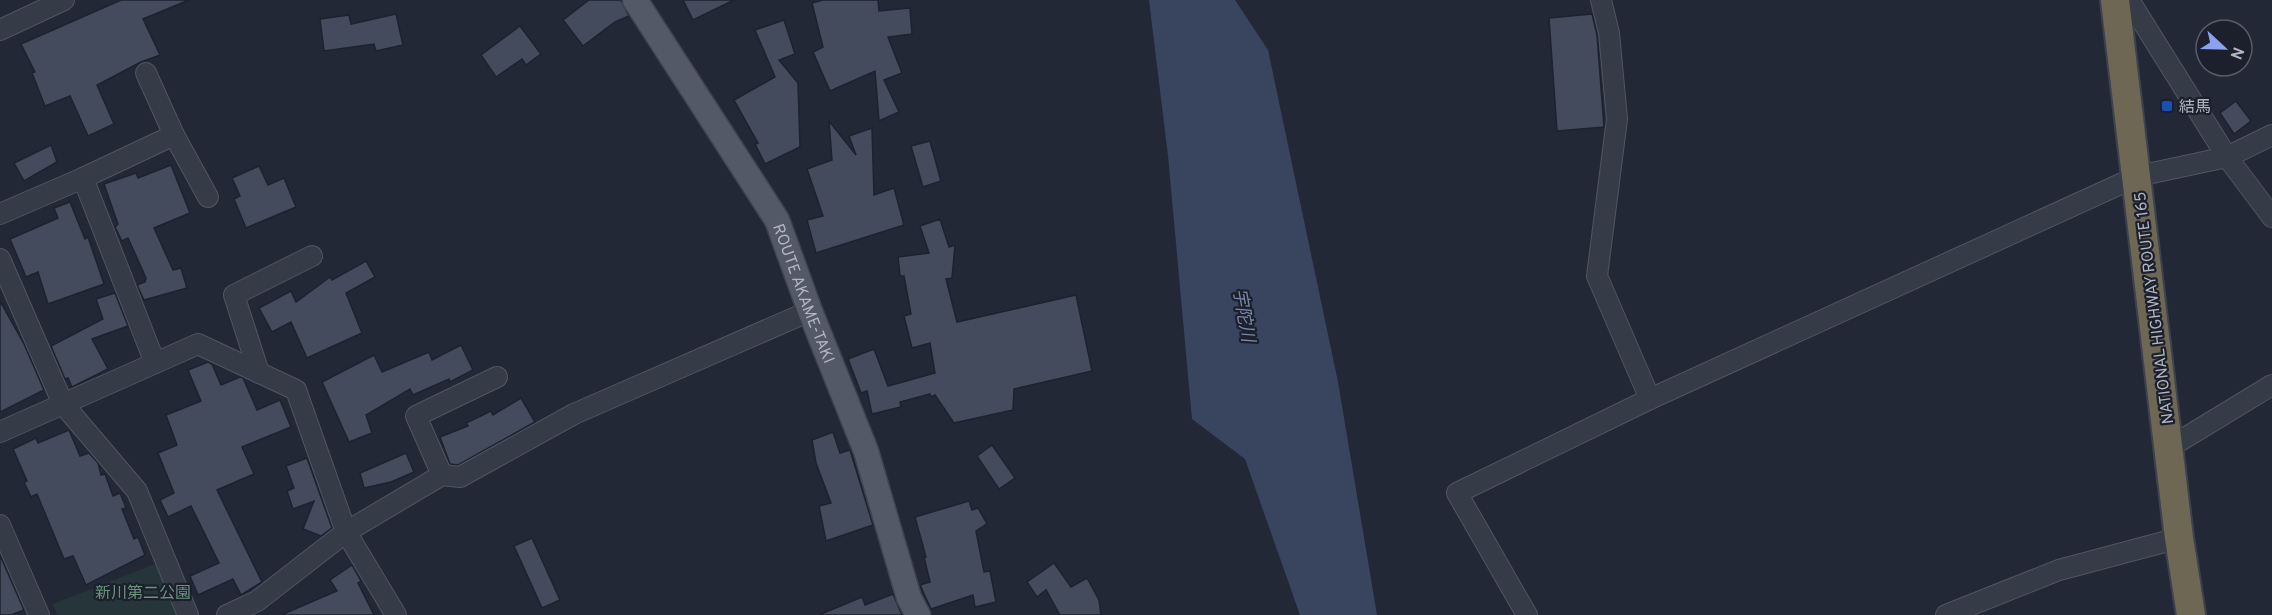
<svg xmlns="http://www.w3.org/2000/svg" width="2272" height="615" font-family="Overpass,'Noto Sans JP',sans-serif">
<rect width="100%" height="100%" fill="#232837"/>
<!-- green -->
<path fill="#263539" d="M155 564 178 615H57L53 604Z"/>
<!-- water -->
<path fill="#39445f" d="M1149 0H1235L1268 50 1338 382 1377 615H1300L1245 459 1192 419 1168 156Z"/>
<!-- building -->
<g fill="#444b5c" stroke="#1d222e" stroke-width="1.5">
<path d="M121 0H189L143 19 160 55 141 62 97 85 114 124 88 136 70 96 45 106 32 73 35 72 21 44Z"/>
<path d="M589 0H621L629 16 615 22 583 46 563 20Z"/>
<path d="M683 0H734L693 20Z"/>
<path d="M823 0H878L879 11 910 8 912 34 888 37 902 73 884 80 899 112 879 121 875 71 830 91 813 52 823 47 812 3Z"/>
<path d="M396 14 403 45 376 51 374 44 324 51 320 19 349 15 351 24Z"/>
<path d="M1592 14 1597 35 1604 127 1557 131 1549 18Z"/>
<path d="M784 20 795 54 779 60 798 83 800 147 765 164 755 144 758 143 734 100 775 77 755 30Z"/>
<path d="M520 26 541 54 526 65 522 59 496 77 481 55Z"/>
<path d="M2236 101 2251 121 2234 134 2220 113Z"/>
<path d="M829 121 856 155 849 136 872 128 874 195 894 188 904 225 816 253 807 220 823 216 807 169 832 160Z"/>
<path d="M930 141 941 181 923 187 911 146Z"/>
<path d="M51 145 57 162 24 181 14 163Z"/>
<path d="M171 165 190 213 154 228 173 270 181 268 187 288 144 300 137 285 145 282 146 278 128 238 122 241 115 227 118 224 104 184 136 173 138 178Z"/>
<path d="M259 166 268 185 284 178 296 207 246 228 234 199 240 196 232 178Z"/>
<path d="M70 202 85 239 88 237 104 284 48 304 38 272 26 277 10 239 58 218 54 208Z"/>
<path d="M940 219 949 247 955 245 952 278 946 279 957 322 1076 295 1092 371 1014 389 1013 410 954 423 935 395 931 397 930 394 900 402 901 407 872 414 867 391 861 393 848 359 874 349 888 386 935 373 930 343 912 348 904 316 911 314 904 276H900L898 257 929 253 920 226Z"/>
<path d="M366 261 375 277 346 293 362 333 307 358 291 322 272 332 259 308 291 291 296 302 330 277 332 280Z"/>
<path d="M115 293 128 326 92 339 108 369 72 387 68 378 65 379 51 346 103 319 96 299Z"/>
<path d="M0 301 24 344 44 390 0 412Z"/>
<path d="M461 345 473 370 450 382 449 379 413 395 410 389 366 415 372 433 349 442 322 382 374 355 382 372 429 352 432 360Z"/>
<path d="M208 362 212 364 221 385 240 377 243 378 257 410 280 400 291 427 242 447 254 474 217 490 262 582 241 595 233 579 198 595 190 576 219 563 191 506 168 517 160 500 174 493 158 453 177 445 166 415 201 401 188 370Z"/>
<path d="M521 398 535 422 458 465 450 464 440 437 468 426 466 423 491 411 493 415Z"/>
<path d="M69 430 80 456 89 453 98 463 101 475 105 474 113 496 120 493 126 508 122 509 134 539 138 537 145 555 86 585 73 556 64 559 37 494 31 497 24 482 27 481 13 449 36 438 38 443Z"/>
<path d="M833 432 840 453 850 450 873 525 826 541 819 506 831 503 816 463 812 440Z"/>
<path d="M992 445 1015 478 999 489 977 456Z"/>
<path d="M406 453 414 472 391 482 364 488 360 473Z"/>
<path d="M307 458 332 528 321 536 303 529 314 501 293 509 287 491 294 488 286 466Z"/>
<path d="M969 501 972 510 978 508 987 524 976 531 984 572 990 571 996 602 975 607 973 595 931 609 920 585 930 582 924 557H926L915 517Z"/>
<path d="M532 538 560 600 542 608 514 546Z"/>
<path d="M0 555 24 610 11 615H0Z"/>
<path d="M1054 563 1071 587 1087 578 1099 600 1101 615H1060L1046 590 1037 597 1027 582Z"/>
<path d="M352 565 361 581 358 583 374 615H281L337 591 330 580Z"/>
<path d="M893 594 902 615H819L862 597 865 605Z"/>
</g>
<g fill="none" stroke-linecap="round" stroke-linejoin="round">
<defs>
<g id="minor">
<path d="M1601 0 1609 33 1617 119 1597 276 1650 399"/>
<path d="M2129 0 2227 157 2272 217"/>
<path d="M0 30 64 0"/>
<path d="M146 73 174 135"/>
<path d="M83 178 174 135 208 197"/>
<path d="M0 214 83 178 155 363"/>
<path d="M0 259 63 404 137 491 188 615"/>
<path d="M259 373 234 295 312 256"/>
<path d="M0 432 198 344 296 390 346 532 396 615"/>
<path d="M2170 447 2272 385"/>
<path d="M442 475 416 416 497 377"/>
<path d="M0 525 39 615"/>
<path d="M227 615 257 601 346 532 442 475 460 477 574 414 810 311"/>
<path d="M1527 615 1457 493 1650 399 2138 176 2227 157 2272 135"/>
<path d="M1946 615 2059 570 2179 538"/>
</g>
<g id="major">
<path id="s1" d="M635 0 777 220 810 311 866 451 909 598 918 615"/>
</g>
<path id="highway" d="M2115 0 2179 538 2191 615"/>
</defs>
<!-- minor casing -->
<use href="#minor" stroke="#515562" stroke-width="22"/>
<!-- major casing -->
<use href="#major" stroke="#3f4451" stroke-width="27"/>
<!-- highway casing -->
<use href="#highway" stroke="#3e424f" stroke-width="32"/>
<!-- minor -->
<use href="#minor" stroke="#363b48" stroke-width="20"/>
<!-- major -->
<use href="#major" stroke="#545968" stroke-width="24"/>
<!-- highway -->
<use href="#highway" stroke="#6d6754" stroke-width="28"/>
</g>
<!-- markers -->
<rect fill="#1a4fb4" stroke="#1c202c" stroke-width="2" x="2161" y="100" width="12" height="12" rx="3"/>
<g text-anchor="middle" stroke-width="4.5" stroke-linejoin="round" paint-order="stroke">
<!-- poi labels -->
<g font-size="16" fill="#b1b5c4" stroke="#1c202c" text-anchor="start">
<text x="2179" y="112">結馬</text>
</g>
<!-- street labels -->
<g font-size="16" fill="#b1b5c4" stroke="#1c202c">
<text dy="6" stroke="none"><textPath href="#s1" startOffset="340">ROUTE AKAME-TAKI</textPath></text>
<text transform="translate(2153 308) rotate(-97)" y="6">NATIONAL HIGHWAY ROUTE 165</text>
</g>
<!-- park labels -->
<g font-size="16" fill="#6a937a" stroke="#1c202c">
<text x="143" y="598">新川第二公園</text>
</g>
<!-- water labels -->
<g font-size="18" font-style="italic" fill="#7c88aa" stroke="#1c202c">
<text transform="translate(1244 315) rotate(80)" y="6">宇陀川</text>
</g>
</g>
<!-- north arrow -->
<g transform="translate(2224 48) rotate(112)"><circle r="28" fill="#1c202c" stroke="#585c69" stroke-width="1.5"/>
<path d="M0-4.5L10 22L0 15L-10 22Z" fill="#8ba2ee"/>
<text y="-9" font-size="16" font-weight="bold" text-anchor="middle" fill="#b1b5c4">N</text>
</g>
</svg>
